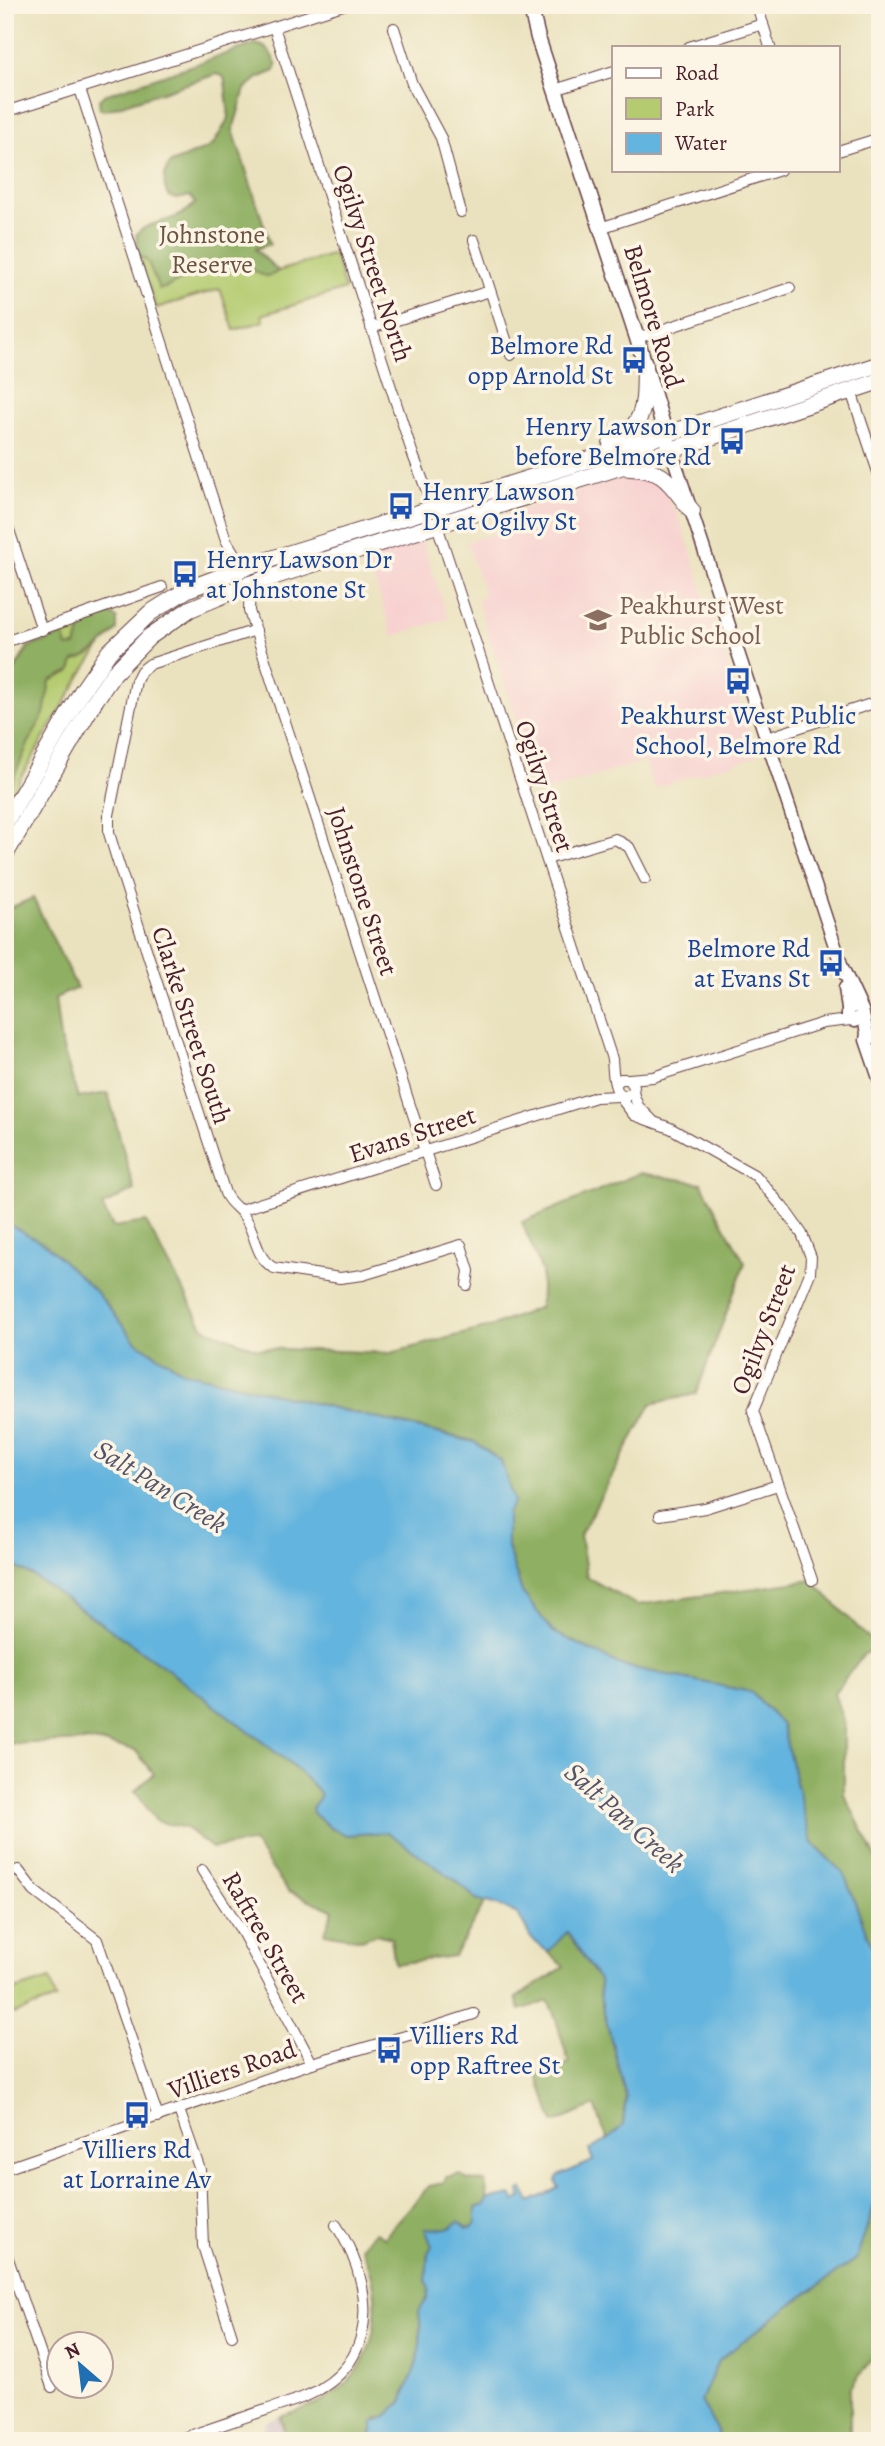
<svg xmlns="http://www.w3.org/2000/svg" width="885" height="2446" font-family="Alegreya,serif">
<rect width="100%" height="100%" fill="#fcf5e5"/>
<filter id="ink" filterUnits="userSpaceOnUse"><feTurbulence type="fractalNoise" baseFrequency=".0143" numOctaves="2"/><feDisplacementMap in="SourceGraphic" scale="14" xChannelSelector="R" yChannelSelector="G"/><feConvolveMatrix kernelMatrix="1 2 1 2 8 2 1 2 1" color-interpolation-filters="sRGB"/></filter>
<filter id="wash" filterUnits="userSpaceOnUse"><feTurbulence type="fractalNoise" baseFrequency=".00686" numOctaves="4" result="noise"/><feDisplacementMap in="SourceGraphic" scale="28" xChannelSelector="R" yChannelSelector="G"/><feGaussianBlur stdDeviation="1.57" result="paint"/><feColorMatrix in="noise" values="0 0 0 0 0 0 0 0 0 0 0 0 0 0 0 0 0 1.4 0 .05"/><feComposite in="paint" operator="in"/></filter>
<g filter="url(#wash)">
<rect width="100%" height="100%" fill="#eae2be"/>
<!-- built -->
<g fill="#f7d0cf">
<path d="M638 477 649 478 658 482 665 490 681 522 757 756 654 788 645 761 541 793 477 600 485 597 467 542 499 532 494 518 612 480Z"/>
<path d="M422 541 448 619 393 636 367 558Z"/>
</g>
<!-- industrial -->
<path fill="#d2bec5" d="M280 2417 285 2433 258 2441 266 2422Z"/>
<!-- green -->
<g fill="#b4cb70" stroke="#7f754e" stroke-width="2">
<path d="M270 244 255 249 278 271 334 254 345 289 262 315 264 321 234 330 220 289 156 308 138 254Z"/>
<path d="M92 628 103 644 86 667 5 804V686L28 647 40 643 59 657 64 635Z"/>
<path d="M50 1979 56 1999 13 2014 6 1993Z"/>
</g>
<!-- forest -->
<g fill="#8faf62" stroke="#6c6746" stroke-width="2">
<path d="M255 44C268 46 271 53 277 65L275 71 258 78 245 89 233 130 270 244 255 249 278 271C263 284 254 266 238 265 219 265 196 274 179 281 171 284 167 289 159 289L148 262 138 254 136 235C149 218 177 225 195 203L190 196C185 197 177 200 173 198 161 194 163 169 171 163L208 148 214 143 229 118 225 81 223 76 217 74 106 110 100 109 99 100 104 95Z"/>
<path d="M110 614 117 618V630C102 644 95 656 74 661L71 671 50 681 44 714 28 744 5 798V687L28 647 64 635 67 647 76 646 82 624Z"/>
<path d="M33 898 77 988 55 998 60 1039 78 1098 108 1093 134 1190 102 1206 113 1227 146 1222 204 1328 256 1348 391 1353 493 1326 540 1307 542 1272 522 1222 640 1173 701 1183 745 1263 696 1394 651 1404 580 1535 587 1577 637 1605 812 1580 877 1647 863 1655 834 1693 844 1724V1794L880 1866V1968L844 1874 811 1842 782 1725 751 1692 623 1666 553 1632 522 1592 507 1546V1513L501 1461 473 1441 184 1372 136 1342 97 1293 46 1245 5 1222V910Z"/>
<path d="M5 1562 32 1575 166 1668 291 1764 318 1790 322 1796 312 1809 314 1814 331 1828 346 1835 387 1832 459 1883 476 1899 486 1901 454 1956 395 1964 391 1938 376 1934 362 1940 325 1933 333 1910 288 1891 253 1842 212 1848 186 1828 156 1821 135 1791 154 1774 135 1750 93 1741 5 1744Z"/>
<path d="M566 1931 599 1979 601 2000 626 2097 623 2125 608 2141 595 2106 554 2123 537 2075 569 2063 554 2013 548 2001 520 2010 516 1998 564 1967 548 1952Z"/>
<path d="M460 2174 468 2180 485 2182 488 2200 485 2205 476 2208V2223L472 2227 426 2229 432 2246 428 2253 426 2280 429 2289 427 2299 419 2311C422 2331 421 2350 415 2368 411 2380 405 2388 403 2400L387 2416 377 2418 370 2441H263L285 2433 280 2417C296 2411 311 2407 326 2399 381 2366 386 2300 361 2246L375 2232 384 2237 428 2187 444 2182 446 2177Z"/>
<path d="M880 2189V2290L871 2303 880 2323V2347L850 2389V2441H722L701 2401 718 2361 786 2308 856 2259Z"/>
</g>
<!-- water -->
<path fill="#63b4de" stroke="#566a84" stroke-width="2" d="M5 1222 46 1245 97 1293 136 1342 184 1372 474 1442 501 1461 514 1502 507 1513V1547L522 1592 553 1632 623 1666 751 1692 782 1725 811 1842 844 1874 880 1968V2189L856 2259 786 2308 718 2361 701 2401 722 2441H370L373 2422 387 2416 403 2401C405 2388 411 2380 415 2368 421 2350 422 2331 419 2311L427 2299 429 2289 426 2280 428 2253 432 2246 425 2229 450 2228 459 2221 466 2228 472 2227 476 2223V2208L485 2205 488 2200 511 2195 515 2201 522 2197 519 2191 523 2189 530 2202 559 2188 556 2181 558 2176 593 2161 589 2150 607 2141 623 2125 626 2097 601 2000 599 1980 567 1932 548 1952 531 1938 518 1914 500 1906 476 1899 459 1883 387 1832 346 1835 331 1828 314 1814 312 1809 321 1796 318 1790 291 1764 166 1668 32 1575 5 1562Z"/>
</g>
<g filter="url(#ink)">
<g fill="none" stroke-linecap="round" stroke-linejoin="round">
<defs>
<g id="minor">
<path d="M757 5 770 47"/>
<path d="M274 27 413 455 428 494 442 505"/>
<path d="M394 28 412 84 441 138 461 212"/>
<path d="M689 47 763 24"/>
<path d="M80 89 226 540 235 555 252 565"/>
<path d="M555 90 614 71"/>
<path d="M5 112 343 5"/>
<path d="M838 151 880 138"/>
<path d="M600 228 780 170"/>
<path d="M474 240 511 355"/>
<path d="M371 328 490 291"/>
<path d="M637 338 790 288"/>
<path d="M851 391 880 478"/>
<path d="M5 518 42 630"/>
<path d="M437 525 612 1059C613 1071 613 1092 623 1097L633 1093 634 1086 629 1079H621L616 1083"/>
<path d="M250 584 249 611 436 1185"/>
<path d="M256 630 150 664 141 671 136 681 109 815V833L116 856 225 1193C230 1205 240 1208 246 1219 256 1235 256 1259 274 1268L340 1278 363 1275 461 1245 469 1271 467 1285"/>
<path d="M5 642 162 587"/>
<path d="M767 738 880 701"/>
<path d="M547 859 615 839 629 847 645 879"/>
<path d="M866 1040 880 1036"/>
<path d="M629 1079 653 1077 823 1023 851 1020"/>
<path d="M633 1093 638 1106 652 1120"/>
<path d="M620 1097 634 1115 670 1128 756 1176 785 1210 802 1234 811 1257 810 1273 753 1411 812 1580"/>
<path d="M240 1210 596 1097 619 1096"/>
<path d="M660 1515 705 1508 778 1485"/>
<path d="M18 1870 34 1891 97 1940 158 2117"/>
<path d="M202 1870 241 1930 312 2063"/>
<path d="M179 2110 200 2170 203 2246 232 2336"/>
<path d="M5 2169 312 2063 409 2035 474 2014"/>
<path d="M5 2250 52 2387"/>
<path d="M174 2441C205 2431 235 2420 266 2410 284 2404 304 2399 320 2389 383 2352 370 2276 336 2225"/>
</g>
<g id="tertiary">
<path d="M671 450 842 967 862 1010 867 1033 866 1040 880 1081"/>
<path d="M845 988 848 1009"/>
<path d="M855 1006 848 1009V1017L855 1021 862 1015"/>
</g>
<path id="secondary" d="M530 5 538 38 637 338 668 442"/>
<g id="primary">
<path d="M611 444C648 423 644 404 645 365"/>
<path d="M629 468C666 468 671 486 692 511"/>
<path d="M5 823 82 691 109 652 150 613 188 589 252 565 572 465 880 364"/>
<path d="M5 855 94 702 114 673 149 637 190 609 250 584 620 467 880 381"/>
</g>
</defs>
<!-- minor casing -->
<use href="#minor" stroke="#623c41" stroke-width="12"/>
<!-- tertiary casing -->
<use href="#tertiary" stroke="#623c41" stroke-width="15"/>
<!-- secondary casing -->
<use href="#secondary" stroke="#623c41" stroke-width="17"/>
<!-- primary casing -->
<use href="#primary" stroke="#623c41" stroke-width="18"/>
<!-- minor -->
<use href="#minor" stroke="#fff" stroke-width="10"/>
<!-- tertiary -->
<use href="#tertiary" stroke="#fff" stroke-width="12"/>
<!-- secondary -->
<use href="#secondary" stroke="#fff" stroke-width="14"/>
<!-- primary -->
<use href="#primary" stroke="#fff" stroke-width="16"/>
</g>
</g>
<!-- icons -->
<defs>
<symbol id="bus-bare" viewBox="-9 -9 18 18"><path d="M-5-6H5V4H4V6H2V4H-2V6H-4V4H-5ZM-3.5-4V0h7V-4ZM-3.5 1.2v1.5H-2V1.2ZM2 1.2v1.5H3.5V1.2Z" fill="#1a4fb4" stroke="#fcf5e5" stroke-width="2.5" paint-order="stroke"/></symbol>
<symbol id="school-bare" viewBox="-9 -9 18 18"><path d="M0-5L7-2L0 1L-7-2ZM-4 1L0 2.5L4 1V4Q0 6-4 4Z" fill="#8d6e63" stroke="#fcf5e5" stroke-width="2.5" paint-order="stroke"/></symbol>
</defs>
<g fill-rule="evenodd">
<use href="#bus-bare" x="615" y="341" width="38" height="38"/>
<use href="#bus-bare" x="713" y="422" width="38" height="38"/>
<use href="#bus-bare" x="382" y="487" width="38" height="38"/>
<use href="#bus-bare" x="166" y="555" width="38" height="38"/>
<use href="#school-bare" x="579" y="601" width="38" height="38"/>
<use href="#bus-bare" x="719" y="662" width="38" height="38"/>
<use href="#bus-bare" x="812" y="944" width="38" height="38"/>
<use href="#bus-bare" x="370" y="2031" width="38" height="38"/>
<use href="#bus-bare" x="118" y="2096" width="38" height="38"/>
</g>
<g text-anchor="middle" stroke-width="7" stroke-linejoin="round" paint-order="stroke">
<!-- park labels -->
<g font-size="26" fill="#6a5340" stroke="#fcf5e5">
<text x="212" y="243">Johnstone<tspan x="212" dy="30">Reserve</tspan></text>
</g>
<!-- street labels -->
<g font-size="26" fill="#4a1f2b" stroke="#fcf5e5">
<text transform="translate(373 263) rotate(72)" y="9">Ogilvy Street North</text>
<text transform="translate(654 316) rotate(73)" y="9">Belmore Road</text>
<text transform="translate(545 786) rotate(72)" y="9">Ogilvy Street</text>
<text transform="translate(363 891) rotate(72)" y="9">Johnstone Street</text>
<text transform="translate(192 1025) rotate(72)" y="9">Clarke Street South</text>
<text transform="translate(412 1134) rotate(-18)" y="9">Evans Street</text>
<text transform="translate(763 1329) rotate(-69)" y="9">Ogilvy Street</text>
<text transform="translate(266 1937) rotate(60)" y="9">Raftree Street</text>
<text transform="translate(232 2069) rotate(-19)" y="9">Villiers Road</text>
</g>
<!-- transit labels -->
<g font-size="26" fill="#164399" stroke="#fcf5e5" text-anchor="end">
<text x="613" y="354">Belmore Rd<tspan x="613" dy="30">opp Arnold St</tspan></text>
<text x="711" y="435">Henry Lawson Dr<tspan x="711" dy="30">before Belmore Rd</tspan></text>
<text x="422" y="500" text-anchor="start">Henry Lawson<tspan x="422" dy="30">Dr at Ogilvy St</tspan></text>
<text x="206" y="568" text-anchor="start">Henry Lawson Dr<tspan x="206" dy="30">at Johnstone St</tspan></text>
<text x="738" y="724" text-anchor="middle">Peakhurst West Public<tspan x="738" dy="30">School, Belmore Rd</tspan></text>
<text x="810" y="957">Belmore Rd<tspan x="810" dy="30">at Evans St</tspan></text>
<text x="410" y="2044" text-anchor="start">Villiers Rd<tspan x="410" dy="30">opp Raftree St</tspan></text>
<text x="137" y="2158" text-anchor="middle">Villiers Rd<tspan x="137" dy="30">at Lorraine Av</tspan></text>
</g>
<!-- education labels -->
<g font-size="26" fill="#785e54" stroke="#fcf5e5" text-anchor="start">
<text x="619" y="614">Peakhurst West<tspan x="619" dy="30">Public School</tspan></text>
</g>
<!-- water labels -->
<g font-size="28" font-style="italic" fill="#53536a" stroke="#fcf5e5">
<text transform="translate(161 1486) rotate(32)" y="10">Salt Pan Creek</text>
<text transform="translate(625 1817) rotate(42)" y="10">Salt Pan Creek</text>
</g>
</g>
<!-- margin -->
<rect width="885" height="2446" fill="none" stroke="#fcf5e5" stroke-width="28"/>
<!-- legend -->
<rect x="612" y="46" width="228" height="126" fill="#fcf5e5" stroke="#b59f9b" stroke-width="2"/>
<rect x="626" y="68" width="35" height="10" fill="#ffffff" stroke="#b59f9b" stroke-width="2"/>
<text x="675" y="80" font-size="21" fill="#4a1f2b">Road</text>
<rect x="626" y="98" width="35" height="21" fill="#b4cb70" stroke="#b59f9b" stroke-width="2"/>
<text x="675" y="116" font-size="21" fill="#4a1f2b">Park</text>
<rect x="626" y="133" width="35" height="21" fill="#63b4de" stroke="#b59f9b" stroke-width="2"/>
<text x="675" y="150" font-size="21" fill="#4a1f2b">Water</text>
<!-- north arrow -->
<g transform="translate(80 2365) rotate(332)"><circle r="33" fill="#fcf5e5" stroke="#b59f9b" stroke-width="2"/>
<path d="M0-5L12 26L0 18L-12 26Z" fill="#1f6fb2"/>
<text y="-10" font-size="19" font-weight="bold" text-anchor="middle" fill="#4a1f2b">N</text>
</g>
</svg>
